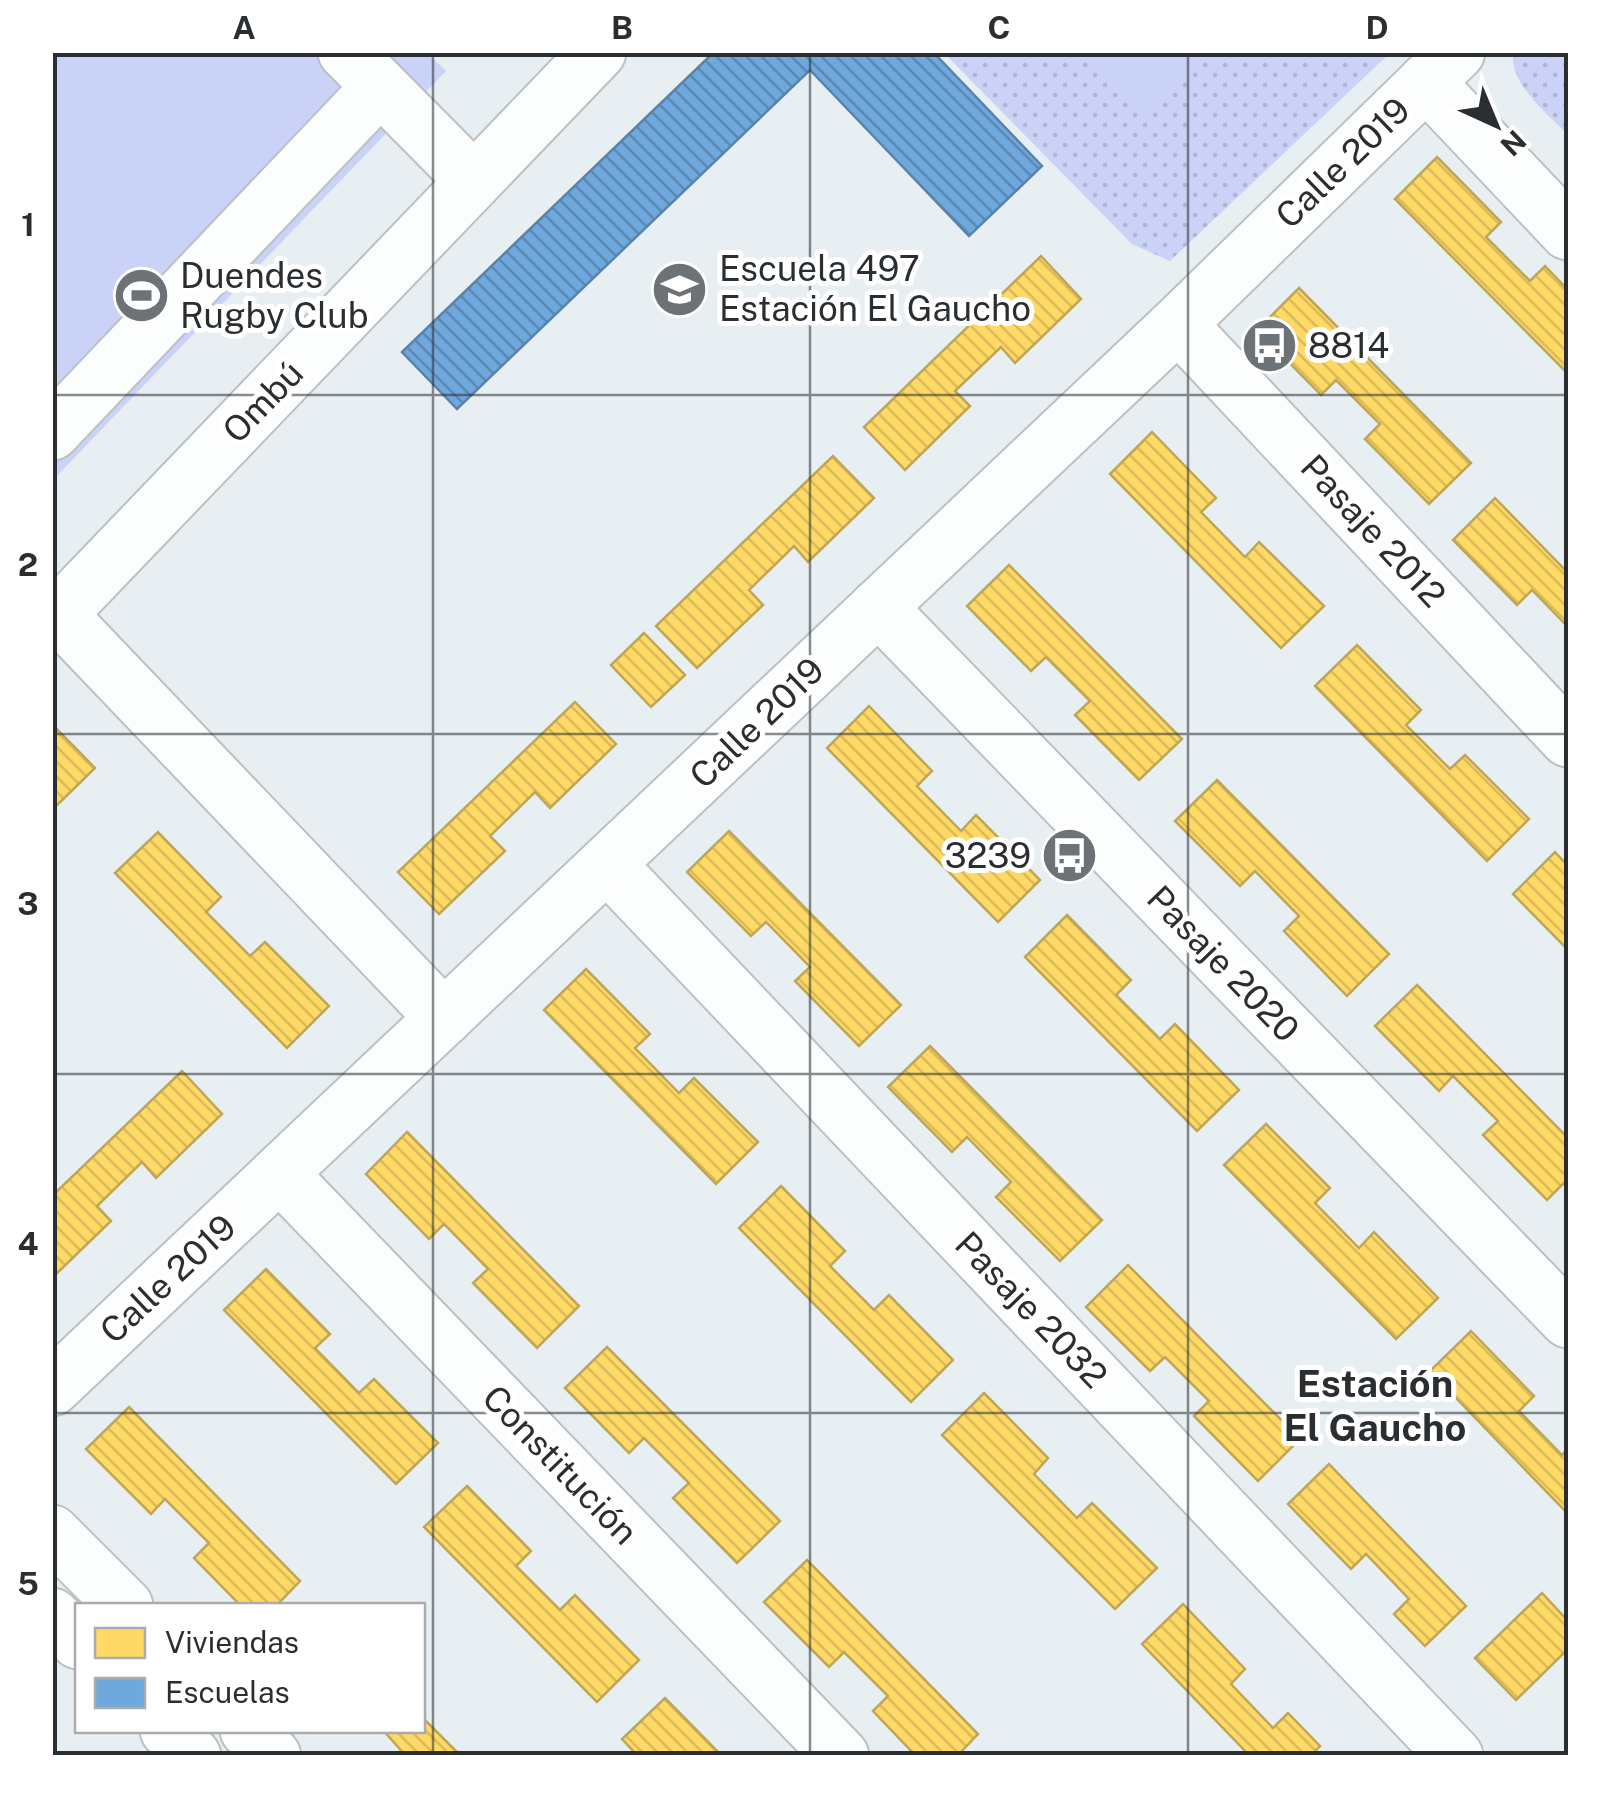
<svg xmlns="http://www.w3.org/2000/svg" width="1621" height="1808" font-family="'Public Sans',sans-serif">
<defs>
<pattern id="grass-dots" width="8" height="8" patternUnits="userSpaceOnUse" patternTransform="scale(2.5)"><rect width="8" height="8" fill="#cad2f7"/><path d="M2 2h.1M6 6h.1" fill="none" stroke="#aeb5d4" stroke-width="1.8" stroke-linecap="round"/></pattern>
<pattern id="homes-back-hatch" width="6" height="6" patternUnits="userSpaceOnUse" patternTransform="scale(2.5)"><rect width="6" height="6" fill="#ffd966"/><path d="M-1 5l2 2M0 0l6 6M5-1l2 2" fill="none" stroke="#dbbb59"/></pattern>
<pattern id="schools-back-hatch" width="6" height="6" patternUnits="userSpaceOnUse" patternTransform="scale(2.5)"><rect width="6" height="6" fill="#6fa8dc"/><path d="M-1 5l2 2M0 0l6 6M5-1l2 2" fill="none" stroke="#5b89b3"/></pattern>
</defs>
<rect width="100%" height="100%" fill="#e8eff3"/>
<!-- grass -->
<g fill="url(#grass-dots)">
<path d="M1514 52 1568 53V135C1550 116 1506 81 1514 52Z"/>
<path d="M944 53H1390L1170 261 1132 244Z"/>
</g>
<!-- pitch -->
<g fill="#cad2f7">
<path d="M53 53H427L446 71 53 480Z"/>
<path d="M1081 53H1208L1141 116Z"/>
</g>
<!-- homes -->
<g fill="url(#homes-back-hatch)" stroke="#bfa656" stroke-width="2.5">
<path d="M1437 157 1501 222 1486 237 1530 281 1545 266 1568 290V371L1567 373 1395 199Z"/>
<path d="M1041 256 1081 299 1015 363 1001 347 955 391 970 406 905 470 864 427Z"/>
<path d="M1299 288 1471 463 1429 504 1365 439 1380 424 1336 380 1321 395 1257 330Z"/>
<path d="M1152 432 1216 498 1201 512 1245 557 1259 542 1324 606 1281 648 1110 474Z"/>
<path d="M833 456 874 498 808 562 794 546 749 590 763 605 697 668 656 626Z"/>
<path d="M1495 498 1568 573V627L1532 590 1517 605 1453 540Z"/>
<path d="M1009 565 1182 739 1139 780 1075 715 1090 701 1046 657 1031 671 967 606Z"/>
<path d="M644 633 685 675 651 707 611 665Z"/>
<path d="M1357 645 1421 710 1406 725 1450 769 1465 755 1529 819 1487 861 1315 686Z"/>
<path d="M575 702 616 744 550 808 535 792 490 836 505 851 439 914 398 872Z"/>
<path d="M869 706 932 771 917 786 961 831 976 815 1040 880 998 922 827 748Z"/>
<path d="M54 726 95 768 52 810V728Z"/>
<path d="M1217 780 1389 954 1347 996 1284 931 1299 916 1255 871 1240 886 1175 821Z"/>
<path d="M729 831 901 1005 859 1046 795 981 810 967 766 922 751 936 687 872Z"/>
<path d="M158 832 221 897 206 912 250 956 265 942 329 1006 287 1048 115 873Z"/>
<path d="M1555 852 1568 866V950L1513 894Z"/>
<path d="M1067 915 1131 980 1116 995 1160 1039 1175 1024 1239 1090 1197 1131 1025 957Z"/>
<path d="M586 969 650 1034 635 1048 679 1093 694 1078 758 1142 716 1184 544 1010Z"/>
<path d="M1417 985 1568 1138V1179L1547 1200 1483 1135 1498 1121 1453 1076 1439 1091 1375 1026Z"/>
<path d="M930 1046 1102 1220 1060 1261 996 1197 1011 1182 967 1137 952 1152 888 1087Z"/>
<path d="M182 1071 222 1114 156 1178 142 1162 97 1206 111 1221 52 1278V1196Z"/>
<path d="M1266 1124 1330 1188 1315 1203 1359 1248 1374 1232 1438 1298 1396 1339 1224 1165Z"/>
<path d="M407 1132 579 1306 537 1348 473 1283 488 1269 444 1224 429 1239 366 1174Z"/>
<path d="M781 1186 845 1251 830 1266 874 1310 889 1295 953 1360 911 1402 739 1228Z"/>
<path d="M1128 1265 1300 1439 1258 1481 1194 1416 1209 1401 1165 1357 1150 1371 1086 1307Z"/>
<path d="M266 1269 330 1334 315 1348 359 1393 374 1379 438 1443 396 1484 224 1310Z"/>
<path d="M1471 1331 1534 1396 1519 1411 1562 1455 1568 1449V1514L1430 1371Z"/>
<path d="M607 1347 780 1521 737 1563 673 1498 689 1483 644 1438 629 1453 565 1388Z"/>
<path d="M984 1393 1048 1458 1034 1474 1077 1518 1092 1503 1157 1568 1115 1609 942 1435Z"/>
<path d="M129 1407 300 1581 276 1606H241L194 1558 209 1543 165 1499 151 1514 86 1449Z"/>
<path d="M1329 1464 1466 1606 1425 1646 1394 1614 1409 1599 1366 1554 1351 1569 1288 1504Z"/>
<path d="M467 1486 531 1551 516 1566 560 1610 575 1595 639 1660 597 1702 424 1527Z"/>
<path d="M807 1560 978 1734 957 1756H916L873 1711 888 1696 844 1652 829 1667 764 1602Z"/>
<path d="M1542 1593 1568 1621V1649L1516 1700 1475 1658Z"/>
<path d="M1183 1604 1245 1669 1231 1684 1273 1728 1288 1713 1320 1746 1311 1756H1250L1142 1644Z"/>
<path d="M665 1698 722 1756H638L622 1739Z"/>
<path d="M422 1717 461 1756H406L383 1730H422Z"/>
</g>
<!-- schools -->
<path fill="url(#schools-back-hatch)" stroke="#5a83a9" stroke-width="2.5" d="M714 52H933L1042 166 969 236 810 70 457 409 402 352Z"/>
<g fill="none" stroke-linecap="round" stroke-linejoin="round">
<defs>
<g id="minor">
<path d="M346 52 474 181"/>
<path d="M1426 82 1568 232"/>
<path d="M1178 324 1568 739"/>
<path d="M52 432 380 87"/>
<path d="M878 607 1568 1320"/>
<path d="M59 615 444 1018"/>
<path d="M52 621 598 52"/>
<path d="M607 864 1455 1756"/>
<path d="M280 1174 841 1756"/>
<path d="M52 1388 1178 324 1457 52"/>
<path d="M52 1533 125 1606"/>
<path d="M52 1616 78 1641"/>
<path d="M168 1730 193 1756"/>
<path d="M248 1730 273 1756"/>
</g>
</defs>
<!-- minor casing -->
<use href="#minor" stroke="#bbc0c3" stroke-width="59"/>
<!-- minor -->
<use href="#minor" stroke="#fcfdfd" stroke-width="55"/>
</g>
<!-- grid -->
<path fill="none" stroke="#2a2e31" stroke-width="2.5" stroke-opacity="0.55" d="M433 52V1756M810 52V1756M1188 52V1756M52 395H1568M52 734H1568M52 1074H1568M52 1413H1568"/>
<!-- icons -->
<defs>
<symbol id="school-disc" viewBox="-11 -11 22 22"><circle r="9.5" fill="#6c7275" stroke="#fff"/><path d="M0-5L7-2L0 1L-7-2ZM-4 1L0 2.5L4 1V4Q0 6-4 4Z" fill="#fff"/></symbol>
<symbol id="stadium-disc" viewBox="-11 -11 22 22"><circle r="9.5" fill="#6c7275" stroke="#fff"/><path d="M0-5a6.5 5 0 1 0 0 10a6.5 5 0 1 0 0-10ZM-3.5-1.8h7v3.6h-7Z" fill="#fff"/></symbol>
<symbol id="bus-disc" viewBox="-11 -11 22 22"><circle r="9.5" fill="#6c7275" stroke="#fff"/><path d="M-5-6H5V4H4V6H2V4H-2V6H-4V4H-5ZM-3.5-4V0h7V-4ZM-3.5 1.2v1.5H-2V1.2ZM2 1.2v1.5H3.5V1.2Z" fill="#fff"/></symbol>
</defs>
<g fill-rule="evenodd">
<use href="#school-disc" x="648" y="258" width="63" height="63"/>
<use href="#stadium-disc" x="110" y="264" width="63" height="63"/>
<use href="#bus-disc" x="1238" y="314" width="63" height="63"/>
<use href="#bus-disc" x="1038" y="824" width="63" height="63"/>
</g>
<g text-anchor="middle" stroke-width="10" stroke-linejoin="round" paint-order="stroke">
<!-- street labels -->
<g font-size="35" fill="#2a2e31" stroke="#fff">
<text transform="translate(1343 163) rotate(-44)" y="12">Calle 2019</text>
<text transform="translate(263 402) rotate(-46)" y="12">Ombú</text>
<text transform="translate(1373 531) rotate(47)" y="12">Pasaje 2012</text>
<text transform="translate(757 723) rotate(-44)" y="12">Calle 2019</text>
<text transform="translate(1223 964) rotate(46)" y="12">Pasaje 2020</text>
<text transform="translate(168 1279) rotate(-43)" y="12">Calle 2019</text>
<text transform="translate(1031 1310) rotate(46)" y="12">Pasaje 2032</text>
<text transform="translate(560 1465) rotate(46)" y="12">Constitución</text>
</g>
<!-- poi labels -->
<g font-size="35" fill="#2a2e31" stroke="#fff" text-anchor="start">
<text x="719" y="281">Escuela 497<tspan x="719" dy="40">Estación El Gaucho</tspan></text>
<text x="180" y="288">Duendes<tspan x="180" dy="40">Rugby Club</tspan></text>
<text x="1308" y="358">8814</text>
<text x="1031" y="868" text-anchor="end">3239</text>
</g>
<!-- neighbourhood labels -->
<g font-size="38" font-weight="bold" fill="#2a2e31" stroke="#fff">
<text x="1375" y="1397">Estación<tspan x="1375" dy="44">El Gaucho</tspan></text>
</g>
</g>
<!-- border -->
<rect width="1621" height="1808" fill="none" stroke="#ffffff" stroke-width="110"/>
<!-- legend -->
<rect x="75" y="1603" width="350" height="130" fill="#ffffff" stroke="#aaabad" stroke-width="2.5"/>
<rect x="95" y="1628" width="50" height="30" fill="#ffd966" stroke="#aaabad" stroke-width="2.5"/>
<text x="165" y="1653" font-size="30" fill="#2a2e31">Viviendas</text>
<rect x="95" y="1678" width="50" height="30" fill="#6fa8dc" stroke="#aaabad" stroke-width="2.5"/>
<text x="165" y="1703" font-size="30" fill="#2a2e31">Escuelas</text>
<!-- north arrow -->
<g transform="translate(1496 125) rotate(136)" stroke="#ffffff" stroke-width="8" paint-order="stroke">
<path d="M0-8L18 38L0 25L-18 38Z" fill="#2a2e31"/>
<text y="-15" font-size="28" font-weight="bold" text-anchor="middle" fill="#2a2e31">N</text>
</g>
<rect x="55" y="55" width="1511" height="1698" fill="none" stroke="#2a2e31" stroke-width="4"/>
<g font-size="32" text-anchor="middle" font-weight="bold" fill="#2a2e31">
<text x="244" y="39">A</text>
<text x="622" y="39">B</text>
<text x="999" y="39">C</text>
<text x="1377" y="39">D</text>
<text x="28" y="236">1</text>
<text x="28" y="576">2</text>
<text x="28" y="915">3</text>
<text x="28" y="1255">4</text>
<text x="28" y="1595">5</text>
</g>
</svg>
